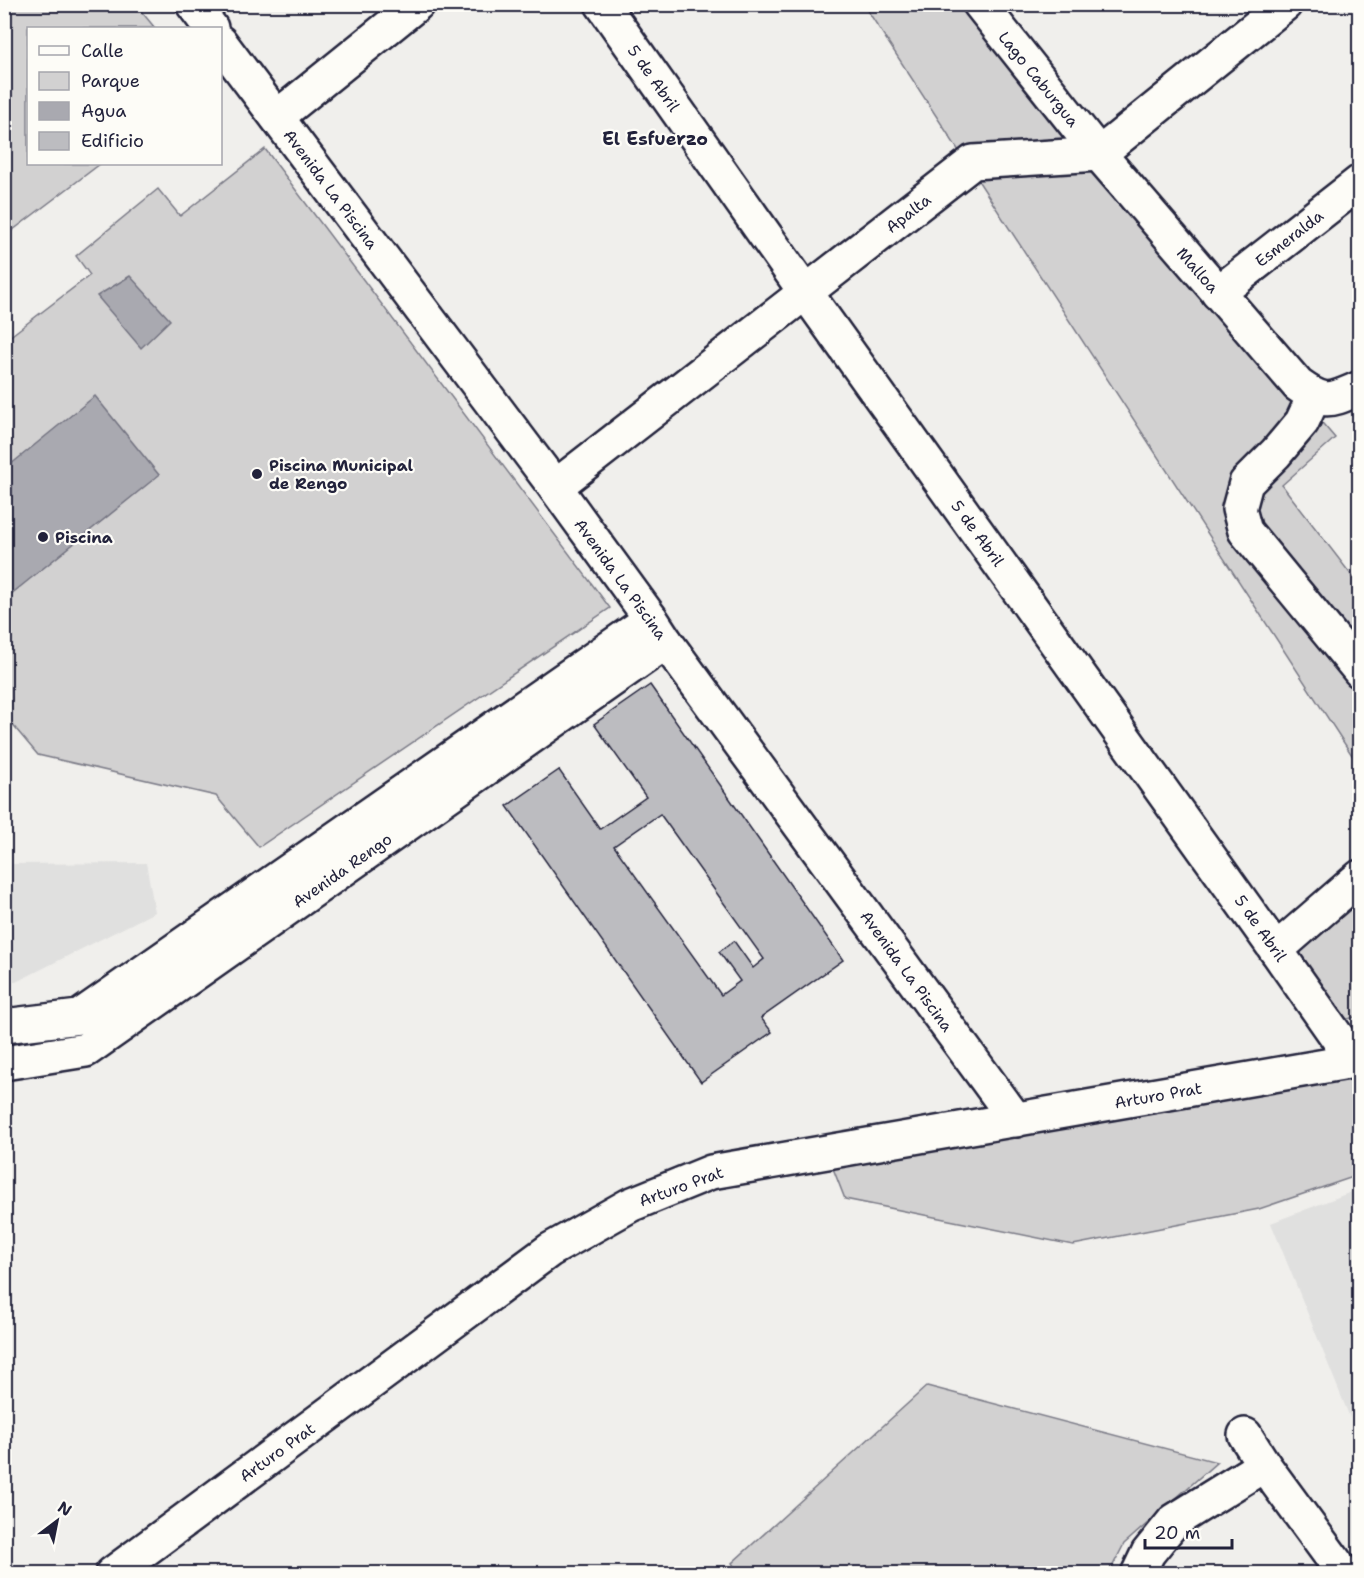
<svg xmlns="http://www.w3.org/2000/svg" width="1364" height="1578" font-family="'Shantell Sans',sans-serif">
<rect width="100%" height="100%" fill="#f0efec"/>
<filter id="ink" filterUnits="userSpaceOnUse"><feTurbulence type="fractalNoise" baseFrequency=".0167" numOctaves="2"/><feDisplacementMap in="SourceGraphic" scale="12" xChannelSelector="R" yChannelSelector="G"/><feConvolveMatrix kernelMatrix="1 2 1 2 8 2 1 2 1" color-interpolation-filters="sRGB"/></filter>
<g filter="url(#ink)">
<!-- built -->
<g fill="#e0e0df">
<path d="M146 863 155 912 16 982H5V864Z"/>
<path d="M1359 1189V1440L1271 1223Z"/>
</g>
<!-- green -->
<g fill="#d2d1d1" stroke="#7a7a86" stroke-width="1.5">
<path d="M5 4 136 5 155 28H28V164H100L5 236Z"/>
<path d="M864 5H964L1335 438 1282 485 1359 585V766Z"/>
<path d="M265 149 610 608 259 847 216 796 38 755 5 716 4 341 90 275 76 256 158 189 180 216Z"/>
<path d="M1359 859V1016L1340 1021 1279 930Z"/>
<path d="M1359 1057V1175L1259 1209 1073 1245 845 1199 829 1158Z"/>
<path d="M927 1386 1217 1462 1124 1544 1109 1573 739 1574 732 1563Z"/>
</g>
<!-- water -->
<g fill="#a9a9b0" stroke="#737381" stroke-width="1.5">
<path d="M130 276 170 320 141 348 97 296Z"/>
<path d="M95 396 159 475 5 599V469Z"/>
</g>
<!-- building -->
<path fill="#bcbcc0" stroke="#22223b" stroke-width="1.5" fill-rule="evenodd" d="M650 685 843 960 761 1018 772 1032 701 1082 507 806 559 770 600 829 646 797 594 724ZM660 814 764 959 753 968 734 941 719 952 740 981 721 995 614 846Z"/>
<g fill="none" stroke-linecap="round" stroke-linejoin="round">
<defs>
<g id="minor">
<path d="M193 4 211 28"/>
<path d="M602 4 806 293 1276 950 1354 1061"/>
<path d="M980 4 1099 154 1298 385C1326 405 1329 401 1360 388"/>
<path d="M220 42 555 487 651 619 666 642 1016 1120"/>
<path d="M277 117 417 4"/>
<path d="M1218 293 1360 182"/>
<path d="M1314 396 1302 422 1276 453 1246 483 1239 509 1245 531 1360 671"/>
<path d="M555 487 973 162 1099 154 1285 4"/>
<path d="M1276 950 1360 877"/>
<path d="M4 1026 79 1017 651 619"/>
<path d="M4 1063 86 1050 666 642"/>
<path d="M1264 1465 1344 1574"/>
<path d="M1138 1574 1148 1553 1174 1521 1264 1465 1245 1435"/>
</g>
<path id="major" d="M112 1574 550 1250 630 1205 711 1172 1360 1060"/>
</defs>
<!-- minor casing -->
<use href="#minor" stroke="#22223b" stroke-width="38"/>
<!-- major casing -->
<use href="#major" stroke="#22223b" stroke-width="38"/>
<!-- minor -->
<use href="#minor" stroke="#fdfcf7" stroke-width="33"/>
<!-- major -->
<use href="#major" stroke="#fdfcf7" stroke-width="33"/>
</g>
</g>
<!-- markers -->
<g fill="#22223b" stroke="#fdfcf7" stroke-width="2">
<circle cx="257" cy="474" r="6"/>
<circle cx="43" cy="537" r="6"/>
</g>
<g text-anchor="middle" stroke-width="4.5" stroke-linejoin="round" paint-order="stroke">
<!-- street labels -->
<g font-size="16" fill="#22223b" stroke="#fdfcf7">
<text transform="translate(654 78) rotate(55)" y="6">5 de Abril</text>
<text transform="translate(1039 79) rotate(51)" y="6">Lago Caburgua</text>
<text transform="translate(331 189) rotate(53)" y="6">Avenida La Piscina</text>
<text transform="translate(908 213) rotate(-38)" y="6">Apalta</text>
<text transform="translate(1289 238) rotate(-38)" y="6">Esmeralda</text>
<text transform="translate(1198 270) rotate(49)" y="6">Malloa</text>
<text transform="translate(978 533) rotate(54)" y="6">5 de Abril</text>
<text transform="translate(621 579) rotate(54)" y="6">Avenida La Piscina</text>
<text transform="translate(342 870) rotate(-35)" y="6">Avenida Rengo</text>
<text transform="translate(1261 928) rotate(55)" y="6">5 de Abril</text>
<text transform="translate(907 971) rotate(54)" y="6">Avenida La Piscina</text>
<text transform="translate(1158 1095) rotate(-10)" y="6">Arturo Prat</text>
<text transform="translate(681 1186) rotate(-20)" y="6">Arturo Prat</text>
<text transform="translate(277 1452) rotate(-36)" y="6">Arturo Prat</text>
</g>
<!-- poi labels -->
<g font-size="16" font-weight="bold" fill="#22223b" stroke="#fdfcf7" text-anchor="start">
<text x="269" y="471">Piscina Municipal<tspan x="269" dy="18">de Rengo</tspan></text>
<text x="55" y="543">Piscina</text>
</g>
<!-- neighbourhood labels -->
<g font-size="18" font-weight="bold" fill="#22223b" stroke="#fdfcf7">
<text x="655" y="145">El Esfuerzo</text>
</g>
</g>
<!-- margin -->
<rect width="1364" height="1578" fill="none" stroke="#fdfcf7" stroke-width="24"/>
<rect x="12" y="12" width="1340" height="1554" fill="none" stroke="#22223b" stroke-width="2" filter="url(#ink)"/>
<!-- legend -->
<rect x="27" y="27" width="195" height="138" fill="#fdfcf7" stroke="#a5a5ac" stroke-width="1.5"/>
<rect x="39" y="46" width="30" height="9" fill="#fdfcf7" stroke="#a5a5ac" stroke-width="1.5"/>
<text x="81" y="57" font-size="18" fill="#22223b">Calle</text>
<rect x="39" y="72" width="30" height="18" fill="#d2d1d1" stroke="#a5a5ac" stroke-width="1.5"/>
<text x="81" y="87" font-size="18" fill="#22223b">Parque</text>
<rect x="39" y="102" width="30" height="18" fill="#a9a9b0" stroke="#a5a5ac" stroke-width="1.5"/>
<text x="81" y="117" font-size="18" fill="#22223b">Agua</text>
<rect x="39" y="132" width="30" height="18" fill="#bcbcc0" stroke="#a5a5ac" stroke-width="1.5"/>
<text x="81" y="147" font-size="18" fill="#22223b">Edificio</text>
<!-- north arrow -->
<g transform="translate(57 1521) rotate(32)" stroke="#fdfcf7" stroke-width="4.5" paint-order="stroke">
<path d="M0-4.5L10 22L0 15L-10 22Z" fill="#22223b"/>
<text y="-9" font-size="16" font-weight="bold" text-anchor="middle" fill="#22223b">N</text>
</g>
<!-- scale -->
<path d="M1145 1539v9h87v-9" fill="none" stroke="#22223b" stroke-width="3"/>
<text x="1154" y="1539" font-size="18" fill="#22223b" stroke="#fdfcf7" stroke-width="4.5" paint-order="stroke">20 m</text>
</svg>
